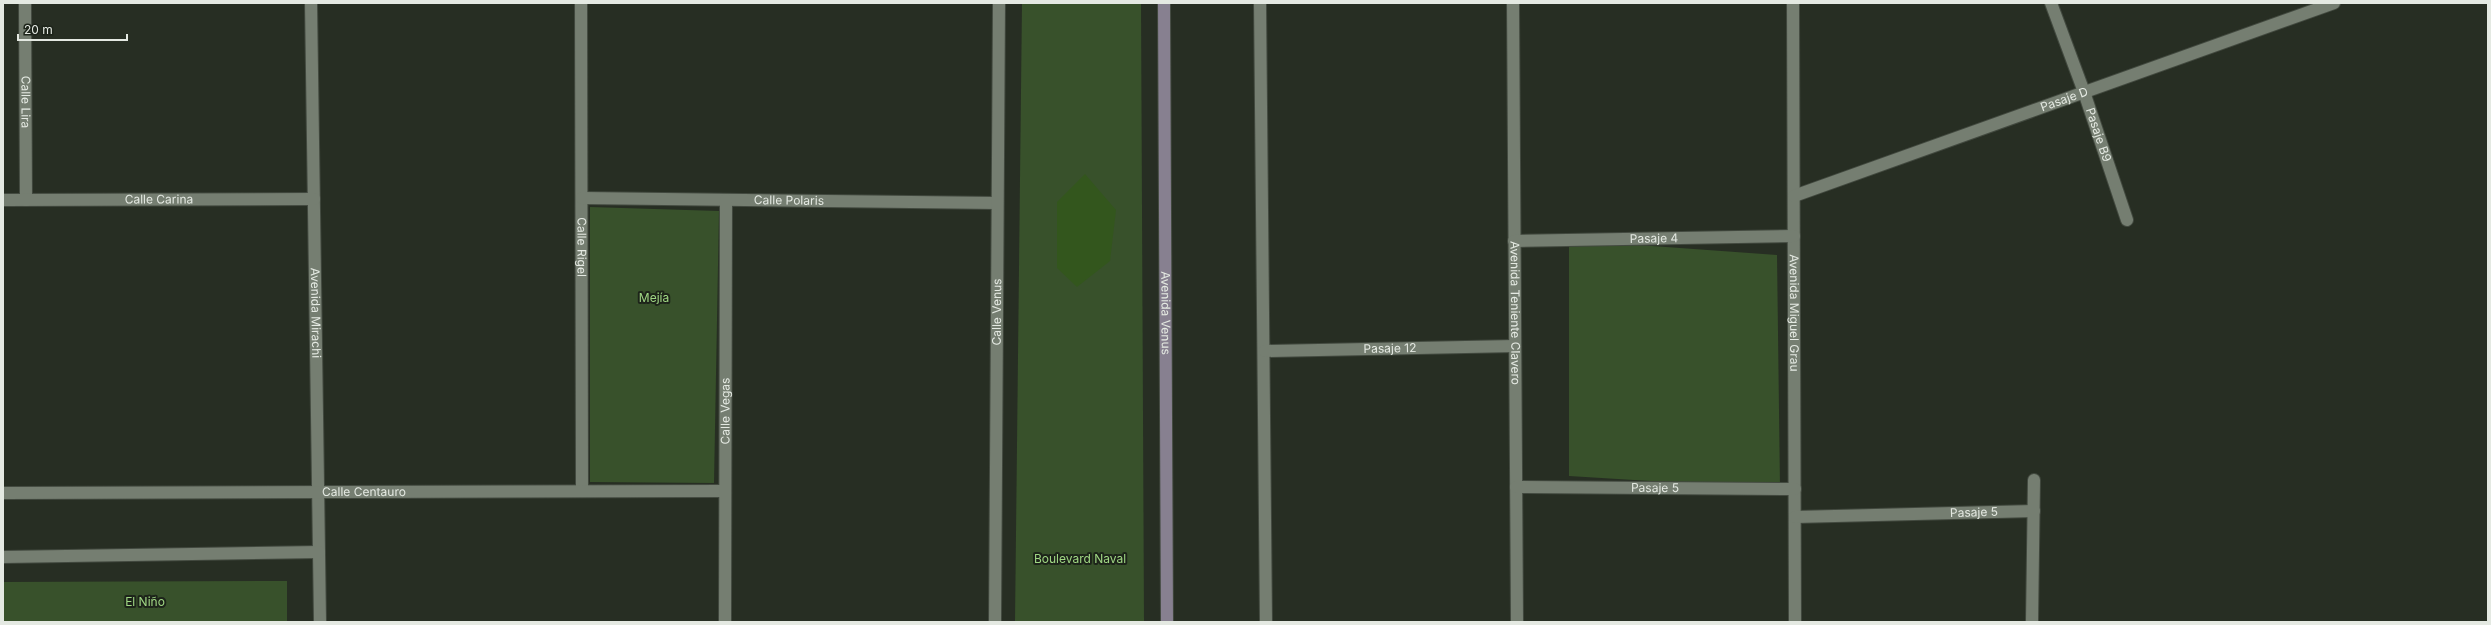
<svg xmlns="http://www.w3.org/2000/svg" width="2491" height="625" font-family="Inter,sans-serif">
<rect width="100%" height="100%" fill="#272e23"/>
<!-- green -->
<g fill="#38512b">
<path d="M1022 3H1141L1144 622H1015Z"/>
<path d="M590 207 719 211 714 483 590 482Z"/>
<path d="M1569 240 1777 255 1780 489 1569 476Z"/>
<path d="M287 581V622H3V582Z"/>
</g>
<!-- water -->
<path fill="#33561d" d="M1085 174 1116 210 1110 261 1077 287 1057 268V202Z"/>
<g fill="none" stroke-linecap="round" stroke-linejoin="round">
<defs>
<g id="street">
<path id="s1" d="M25 3 26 200"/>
<path id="s2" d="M311 3 320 622"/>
<path id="s3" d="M581 3 582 491"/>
<path d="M1260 3 1266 622"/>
<path id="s4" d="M1513 3 1517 622"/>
<path id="s5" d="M1793 3 1795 622"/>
<path id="s6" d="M2051 3 2084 92 2127 220"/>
<path id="s7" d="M1794 196 2334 3"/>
<path id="s8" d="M582 198 997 203"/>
<path id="s9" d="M3 200 314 199"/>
<path id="s10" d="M1514 241 1794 236"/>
<path id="s11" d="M1265 351 1515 346"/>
<path id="s12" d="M1516 487 1795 489"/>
<path id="s13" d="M3 493 724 491"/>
<path id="s14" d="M1795 517 2034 511"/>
<path d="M3 557 319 552"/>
<path id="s15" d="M725 622 726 200"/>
<path id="s16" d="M995 622 999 3"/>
<path d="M2032 622 2034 480"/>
</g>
<g id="secondary">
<path id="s17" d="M1164 3 1167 622"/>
</g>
</defs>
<!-- street casing -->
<use href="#street" stroke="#42493f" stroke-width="14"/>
<!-- secondary casing -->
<use href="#secondary" stroke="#42493f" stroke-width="14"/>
<!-- street -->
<use href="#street" stroke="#757e71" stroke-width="12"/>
<!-- secondary -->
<use href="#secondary" stroke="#878090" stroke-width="12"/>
</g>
<g text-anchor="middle" stroke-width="4" stroke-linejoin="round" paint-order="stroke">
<!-- street labels -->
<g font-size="12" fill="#e4e9e2" stroke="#1d241a">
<text dy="4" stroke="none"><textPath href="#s7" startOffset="287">Pasaje D</textPath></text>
<text dy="4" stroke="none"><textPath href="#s1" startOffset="99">Calle Lira</textPath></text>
<text dy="4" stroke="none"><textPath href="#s6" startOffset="140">Pasaje B9</textPath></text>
<text dy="4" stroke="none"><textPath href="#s9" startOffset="156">Calle Carina</textPath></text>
<text dy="4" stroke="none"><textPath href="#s8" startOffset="207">Calle Polaris</textPath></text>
<text dy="4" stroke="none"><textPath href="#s10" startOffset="140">Pasaje 4</textPath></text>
<text dy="4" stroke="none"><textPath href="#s3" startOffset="244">Calle Rigel</textPath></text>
<text dy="4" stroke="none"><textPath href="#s2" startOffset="310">Avenida Mirachi</textPath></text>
<text dy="4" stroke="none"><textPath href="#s16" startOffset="310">Calle Venus</textPath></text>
<text dy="4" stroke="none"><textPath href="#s17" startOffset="310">Avenida Venus</textPath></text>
<text dy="4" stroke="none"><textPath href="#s4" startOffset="310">Avenida Teniente Clavero</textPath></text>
<text dy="4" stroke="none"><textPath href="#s5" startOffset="310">Avenida Miguel Grau</textPath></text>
<text dy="4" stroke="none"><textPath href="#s11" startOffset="125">Pasaje 12</textPath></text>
<text dy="4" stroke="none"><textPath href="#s15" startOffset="211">Calle Vegas</textPath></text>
<text dy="4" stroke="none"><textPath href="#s12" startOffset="139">Pasaje 5</textPath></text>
<text dy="4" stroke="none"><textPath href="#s13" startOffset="361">Calle Centauro</textPath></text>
<text dy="4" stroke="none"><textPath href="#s14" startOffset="179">Pasaje 5</textPath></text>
</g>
<!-- park labels -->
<g font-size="12" fill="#a0d784" stroke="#1d241a">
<text x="654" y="302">Mejía</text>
<text x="1080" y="563">Boulevard Naval</text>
<text x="145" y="606">El Niño</text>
</g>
</g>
<!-- border -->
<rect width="2491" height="625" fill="none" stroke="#e4e9e2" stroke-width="8"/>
<!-- scale -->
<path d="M18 34v6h109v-6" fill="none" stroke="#e4e9e2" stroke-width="2"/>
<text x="24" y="34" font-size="12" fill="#e4e9e2" stroke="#1d241a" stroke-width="3" paint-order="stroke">20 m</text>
</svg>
